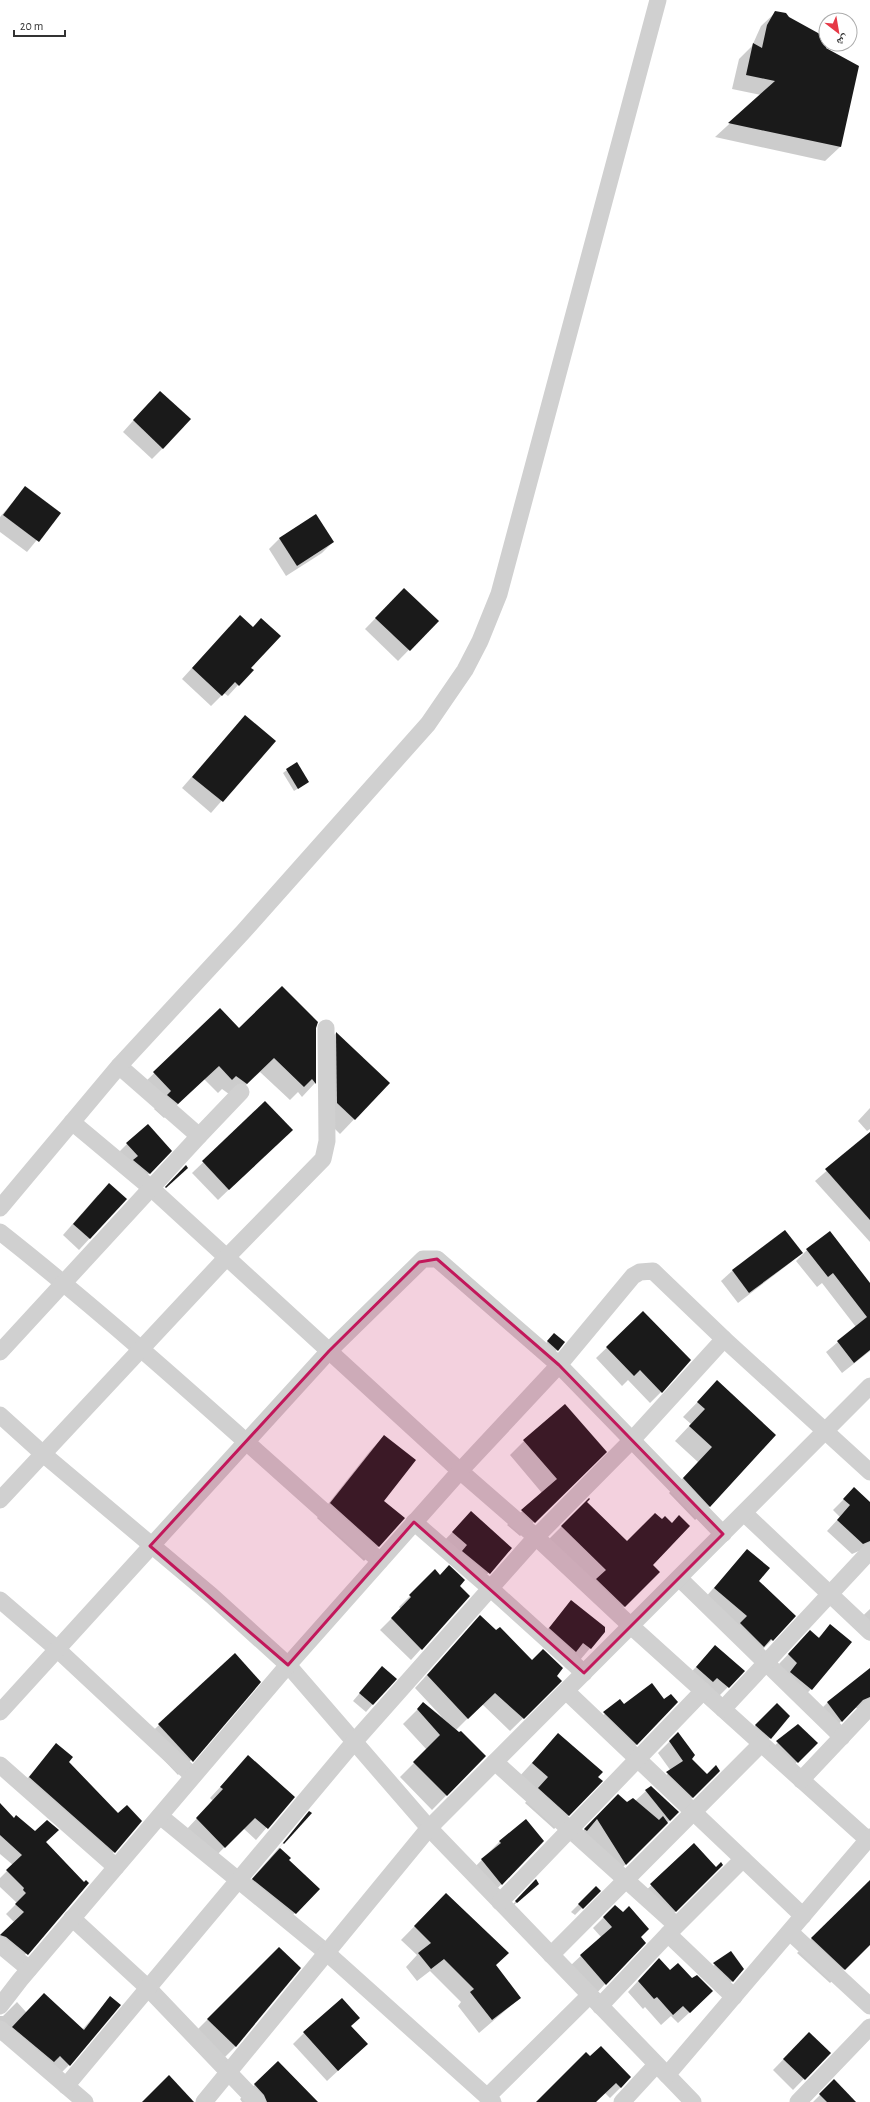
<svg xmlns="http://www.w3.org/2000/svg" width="870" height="2102" font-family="'Alegreya Sans','Noto Naskh Arabic',sans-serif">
<rect width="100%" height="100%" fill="#fff"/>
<!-- shadow -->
<g fill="#0003">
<path d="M776 12 789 18 821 46 858 67 840 147 825 161 715 137 761 95 732 89 739 59 752 46 761 26Z"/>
<path d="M149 403 163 448 152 459 123 432Z"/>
<path d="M25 488 59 513 27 552 0 532V517Z"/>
<path d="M280 538 333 542 322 553 286 576 269 549Z"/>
<path d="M404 589 437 621 398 661 365 629Z"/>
<path d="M229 627 250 668 238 685 228 696 224 693 211 706 182 679Z"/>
<path d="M245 716 274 741 211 813 182 788Z"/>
<path d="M296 763 308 782 294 791 283 773Z"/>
<path d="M220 1009 239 1029 315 1028V1083L302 1097 298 1092 290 1100 260 1072 233 1097 222 1089 218 1093 204 1079 164 1118 154 1109 158 1105 140 1087Z"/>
<path d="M336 1033 389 1083 340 1134 323 1117 322 1047Z"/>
<path d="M265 1103 280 1141 218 1200 192 1173Z"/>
<path d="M870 1108V1129L867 1131 858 1121Z"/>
<path d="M868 1135 870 1137V1242L815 1181Z"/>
<path d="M127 1144 171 1151 139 1184 116 1155Z"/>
<path d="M98 1195 126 1199 79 1250 63 1235Z"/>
<path d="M785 1231 801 1253 790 1263 738 1303 721 1281 732 1271Z"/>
<path d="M807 1250 870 1285V1351L842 1373 826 1352 856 1327 822 1283 817 1287 796 1261Z"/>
<path d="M643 1313 661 1392 650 1403 628 1380 622 1386 596 1358Z"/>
<path d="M554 1334 557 1350 550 1357 541 1349Z"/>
<path d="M717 1382 710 1506 695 1520 669 1493 698 1462 675 1441 691 1424 683 1417Z"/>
<path d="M384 1436 383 1501 379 1546 364 1561 317 1518 370 1451Z"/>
<path d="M524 1441 605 1451 520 1536 507 1525 542 1493 510 1455Z"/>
<path d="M854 1489 870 1504V1560L859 1551 852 1554 827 1531 840 1517 833 1510Z"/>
<path d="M586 1502 659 1572 612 1619 549 1539Z"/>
<path d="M461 1523 511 1549 478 1584 442 1543Z"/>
<path d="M747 1550 758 1581 772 1640 761 1651 704 1599Z"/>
<path d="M435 1571 440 1576 458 1586 469 1596 411 1660 380 1630 401 1609 399 1607Z"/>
<path d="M572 1601 604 1632 580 1660 539 1639Z"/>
<path d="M870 1609V1640L869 1641 866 1636 854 1624Z"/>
<path d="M480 1616 532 1661 561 1681 510 1731 482 1704 456 1730 485 1756 432 1810 400 1777 427 1750 403 1724 424 1703 442 1717 415 1688Z"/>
<path d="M831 1625 811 1689 801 1700 777 1666 800 1642 818 1638Z"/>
<path d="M715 1646 744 1671 717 1698 685 1679Z"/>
<path d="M870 1670V1705L864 1710 856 1708 852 1710 831 1732 816 1714 827 1703Z"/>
<path d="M375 1675 373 1704 366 1712 353 1701Z"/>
<path d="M259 1682 178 1775 144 1739 159 1725Z"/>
<path d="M664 1700 637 1744 626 1755 593 1724 620 1701 624 1706Z"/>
<path d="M777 1704 770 1738 760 1749 745 1736Z"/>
<path d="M798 1725 816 1743 786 1773 766 1753Z"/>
<path d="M678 1733 690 1759 707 1775 719 1771 682 1808 656 1784 671 1771 658 1753Z"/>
<path d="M558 1734 569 1815 554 1829 525 1803 534 1792 518 1778Z"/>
<path d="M56 1745 114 1852 104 1862 19 1788Z"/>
<path d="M238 1768 293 1797 256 1840 243 1828 214 1858 186 1830 213 1801 210 1798Z"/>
<path d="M646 1791 678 1812 613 1877 572 1842 605 1808 635 1801Z"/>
<path d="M0 1805 14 1819 44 1842 84 1883H88L17 1964 0 1950V1935L14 1922 6 1914 17 1903 0 1887V1878L13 1865 0 1854Z"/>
<path d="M310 1812 311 1813 279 1848 289 1858 288 1860 319 1889 284 1924 242 1890Z"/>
<path d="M500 1841H543L491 1895 471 1871Z"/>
<path d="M694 1845 716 1868 722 1865 665 1922 640 1896Z"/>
<path d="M536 1881 538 1884 505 1913V1912Z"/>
<path d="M870 1881V1944L830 1983 797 1953Z"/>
<path d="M596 1887 599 1891 575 1915 571 1912Z"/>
<path d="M446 1894 495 1965 520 1998 479 2033 458 2006 461 2002 430 1971 417 1981 406 1967 417 1955 401 1940Z"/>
<path d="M615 1906 640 1937 605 1984 595 1995 570 1966 601 1937 593 1928Z"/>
<path d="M279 1948 299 1969 235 2047 221 2061 193 2034Z"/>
<path d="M731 1952 743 1969 725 1989 707 1971Z"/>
<path d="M648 1970 701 2002 678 2023 671 2016 661 2025 645 2007 643 2009 628 1992Z"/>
<path d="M110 1998 69 2065 56 2078 0 2040V2016H3L17 2002 26 2012 82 2030Z"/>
<path d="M350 2026 355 2055 327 2081 293 2044 304 2033Z"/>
<path d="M809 2033 829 2053 793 2090 773 2070Z"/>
<path d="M586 2053 621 2087 610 2098 605 2093 595 2102H537Z"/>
<path d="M278 2062 317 2102H242L240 2099Z"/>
<path d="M834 2081 855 2102H813Z"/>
</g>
<!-- building -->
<g fill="#1a1a1a">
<path d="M775 11 786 13 789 17 818 33 826 39V48L859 66 841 147 728 123 775 81 746 75 753 43 762 48 767 25Z"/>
<path d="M160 391 191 419 163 449 133 420Z"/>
<path d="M25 486 61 513 39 542 3 515Z"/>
<path d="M316 514 334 542 297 566 279 538Z"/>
<path d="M404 588 439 621 410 651 375 618Z"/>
<path d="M240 615 253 627 261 618 281 636 251 668 254 670 239 686 235 682 222 696 192 668Z"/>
<path d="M245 715 276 741 223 802 192 777Z"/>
<path d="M297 762 309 782 298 789 286 769Z"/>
<path d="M282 986 318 1022 316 1028V1084L312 1079 304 1087 274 1058 247 1084 236 1076 232 1080 219 1066 178 1104 167 1095 171 1091 153 1072 220 1008 239 1028Z"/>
<path d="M336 1032 390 1083 355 1120 337 1103Z"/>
<path d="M265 1101 293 1130 229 1190 202 1161Z"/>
<path d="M148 1124 172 1151 150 1174 133 1160 138 1156 126 1143Z"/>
<path d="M870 1132V1220L825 1169Z"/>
<path d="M186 1165 188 1168 166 1188 165 1187Z"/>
<path d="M109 1183 127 1199 90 1239 73 1224Z"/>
<path d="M785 1230 803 1253 749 1293 732 1270Z"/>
<path d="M830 1231 870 1283V1350L854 1363 837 1341 867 1317 833 1273 828 1277 806 1249Z"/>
<path d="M643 1311 691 1360 662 1393 640 1370 634 1376 606 1347Z"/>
<path d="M554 1333 565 1342 558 1351 547 1341Z"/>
<path d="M717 1380 776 1435 710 1507 683 1478 712 1447 689 1426 705 1409 697 1402Z"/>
<path d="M565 1404 607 1452 535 1523 521 1510 557 1479 523 1440Z"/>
<path d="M384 1435 416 1460 384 1501 405 1518 379 1547 330 1503Z"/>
<path d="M854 1487 870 1502V1541L863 1544 837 1520 850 1505 843 1499Z"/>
<path d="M589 1498 590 1499 587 1502 627 1541 655 1513 662 1519 665 1516 672 1523 679 1515 690 1526 653 1565 660 1572 625 1607 596 1579 606 1570 561 1526Z"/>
<path d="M471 1511 512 1548 490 1574 462 1551 467 1545 452 1532Z"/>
<path d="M747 1549 770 1568 759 1581 796 1616 773 1641 771 1639 764 1647 740 1623 747 1616 714 1588Z"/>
<path d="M449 1565 465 1580 460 1586 470 1596 422 1650 391 1618 411 1597 409 1595 435 1569 440 1575Z"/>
<path d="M571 1600 605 1627V1632L591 1649 583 1643 576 1652 549 1628Z"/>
<path d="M480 1615 496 1630 500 1627 532 1660 543 1649 563 1668 557 1676 562 1681 524 1719 495 1693 468 1719 427 1675Z"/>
<path d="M830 1624 852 1642 812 1690 790 1672 797 1663 788 1654 810 1630 819 1638Z"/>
<path d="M715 1645 745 1671 729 1688 717 1678 713 1682 696 1667Z"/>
<path d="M235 1653 261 1682 193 1762 158 1724Z"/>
<path d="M382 1666 397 1679 373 1705 359 1693Z"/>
<path d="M870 1668V1697L863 1700 842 1722 827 1702Z"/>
<path d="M652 1683 664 1699 671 1694 678 1702 637 1745 603 1712 620 1699 624 1704Z"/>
<path d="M423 1702 459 1732 461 1731 486 1756 447 1796 413 1762 440 1735 417 1709Z"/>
<path d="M777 1703 790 1716 771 1739 755 1725Z"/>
<path d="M798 1724 818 1743 798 1763 776 1741Z"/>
<path d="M678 1732 695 1755 692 1759 707 1774 716 1765 720 1771 693 1798 666 1772 683 1761 669 1741Z"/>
<path d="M558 1733 603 1772 598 1777 603 1781 569 1816 538 1788 548 1777 532 1763Z"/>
<path d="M56 1743 73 1757 69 1762 118 1813 127 1805 142 1821 115 1853 29 1777Z"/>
<path d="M248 1755 295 1797 268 1829 255 1818 225 1848 196 1818 223 1789 220 1787Z"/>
<path d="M651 1786 679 1812 670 1821 645 1790Z"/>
<path d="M618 1794 627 1802 633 1798 659 1820 663 1816 668 1823 626 1865 597 1819 587 1831 584 1829Z"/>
<path d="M0 1803 14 1818 16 1815 35 1831 47 1820 59 1830 46 1842 84 1882 86 1880 89 1883 28 1955 6 1937 0 1935 24 1912 15 1904 26 1893 23 1890 24 1888 6 1870 22 1855 0 1835Z"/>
<path d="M309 1811 312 1813 284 1844 283 1843Z"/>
<path d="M526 1819 544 1841 502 1885 481 1859 501 1843 499 1841Z"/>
<path d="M694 1843 716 1867 721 1862 723 1865 676 1912 650 1884Z"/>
<path d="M280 1848 291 1858 289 1860 320 1889 296 1914 252 1879Z"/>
<path d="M536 1879 539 1884 517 1903 515 1901Z"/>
<path d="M870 1880V1945L845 1970 811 1938Z"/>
<path d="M596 1886 601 1891 583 1909 578 1904Z"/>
<path d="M446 1893 509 1953 496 1965 521 1998 492 2020 470 1992 474 1989 444 1959 431 1969 418 1953 431 1943 414 1926Z"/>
<path d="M615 1905 623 1912 629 1906 649 1929 641 1937 646 1943 606 1985 580 1955 612 1927 603 1917Z"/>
<path d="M279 1947 301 1968 236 2047 207 2019Z"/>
<path d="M731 1951 744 1969 733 1982 713 1963Z"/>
<path d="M659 1958 670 1970 678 1963 692 1978 697 1975 713 1991 690 2013 683 2006 673 2015 657 1997 654 1999 638 1981Z"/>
<path d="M44 1993 84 2030 110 1996 121 2005 70 2066 60 2056 54 2062 12 2027Z"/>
<path d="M342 1998 360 2018 351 2026 368 2044 338 2071 303 2032Z"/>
<path d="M809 2032 831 2053 805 2080 783 2059Z"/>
<path d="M601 2046 631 2077 621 2088 616 2083 596 2102H536L586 2052 590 2056Z"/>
<path d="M278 2061 318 2102H267L264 2095 254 2084Z"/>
<path d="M169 2075 194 2102H142Z"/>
<path d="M834 2079 856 2102H827L819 2094Z"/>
</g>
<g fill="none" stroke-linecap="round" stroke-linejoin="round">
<!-- street -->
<g stroke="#d0d0d0" stroke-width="17">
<path d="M119 1066 199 1136"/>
<path d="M72 1122 151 1188 460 1471 536 1537 631 1626 868 1840"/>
<path d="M0 1208 119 1066 243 932 428 724 465 670 480 641 499 594 658 0"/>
<path d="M0 1232C132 1336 254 1450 380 1561"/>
<path d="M0 1352 199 1136 241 1092"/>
<path d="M0 1415 42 1453 212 1596 288 1665 429 1828 693 2102"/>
<path d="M0 1500 227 1257 323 1159 327 1141 326 1028"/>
<path d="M744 1513 870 1632"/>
<path d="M414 1522 490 1588 584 1673"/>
<path d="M679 1578 842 1737"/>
<path d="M0 1600 57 1649 193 1776"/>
<path d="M566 1691 803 1916"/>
<path d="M723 1709 870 1551"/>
<path d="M0 1712 329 1351 423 1259H437L559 1365 723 1534"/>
<path d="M495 1762 676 1925"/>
<path d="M0 1765 116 1867"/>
<path d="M801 1780 870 1707"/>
<path d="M160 1816 327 1953 493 2102"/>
<path d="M500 1902 703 1691"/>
<path d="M72 1918 147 1987 257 2102"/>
<path d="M790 1932 870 2006"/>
<path d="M668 1934 734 1997"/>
<path d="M0 1945 29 1969"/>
<path d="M551 1955 761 1744"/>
<path d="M0 2006 20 1980 288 1665 460 1471 559 1365 633 1276 640 1272 653 1271 724 1339 870 1472"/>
<path d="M600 2006 668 1934 743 1859"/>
<path d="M0 2029 85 2102"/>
<path d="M667 2075 870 1837"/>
<path d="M66 2086 354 1742 536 1537 632 1440 724 1339"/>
<path d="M487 2097 590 1995"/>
<path d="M204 2102 429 1828 870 1386"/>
<path d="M622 2102 656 2065"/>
<path d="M798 2102 870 2027"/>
</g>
</g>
<!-- marked area -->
<path fill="#c2185b" fill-opacity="0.2" stroke="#c2185b" stroke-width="3" stroke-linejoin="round" d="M437 1259 559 1365 723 1534 584 1673 414 1522 288 1665 150 1546 329 1351 419 1262Z"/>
<!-- north arrow -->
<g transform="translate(838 32) rotate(149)"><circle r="19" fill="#ffffff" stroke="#adadad"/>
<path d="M0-3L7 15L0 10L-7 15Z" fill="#e63946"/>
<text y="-6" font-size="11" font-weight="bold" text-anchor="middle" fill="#333333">ش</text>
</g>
<!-- scale -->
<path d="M14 30v6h51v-6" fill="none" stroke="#333333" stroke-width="2"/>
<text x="20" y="30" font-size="12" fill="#333333" stroke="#ffffff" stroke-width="3" paint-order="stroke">20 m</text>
</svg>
